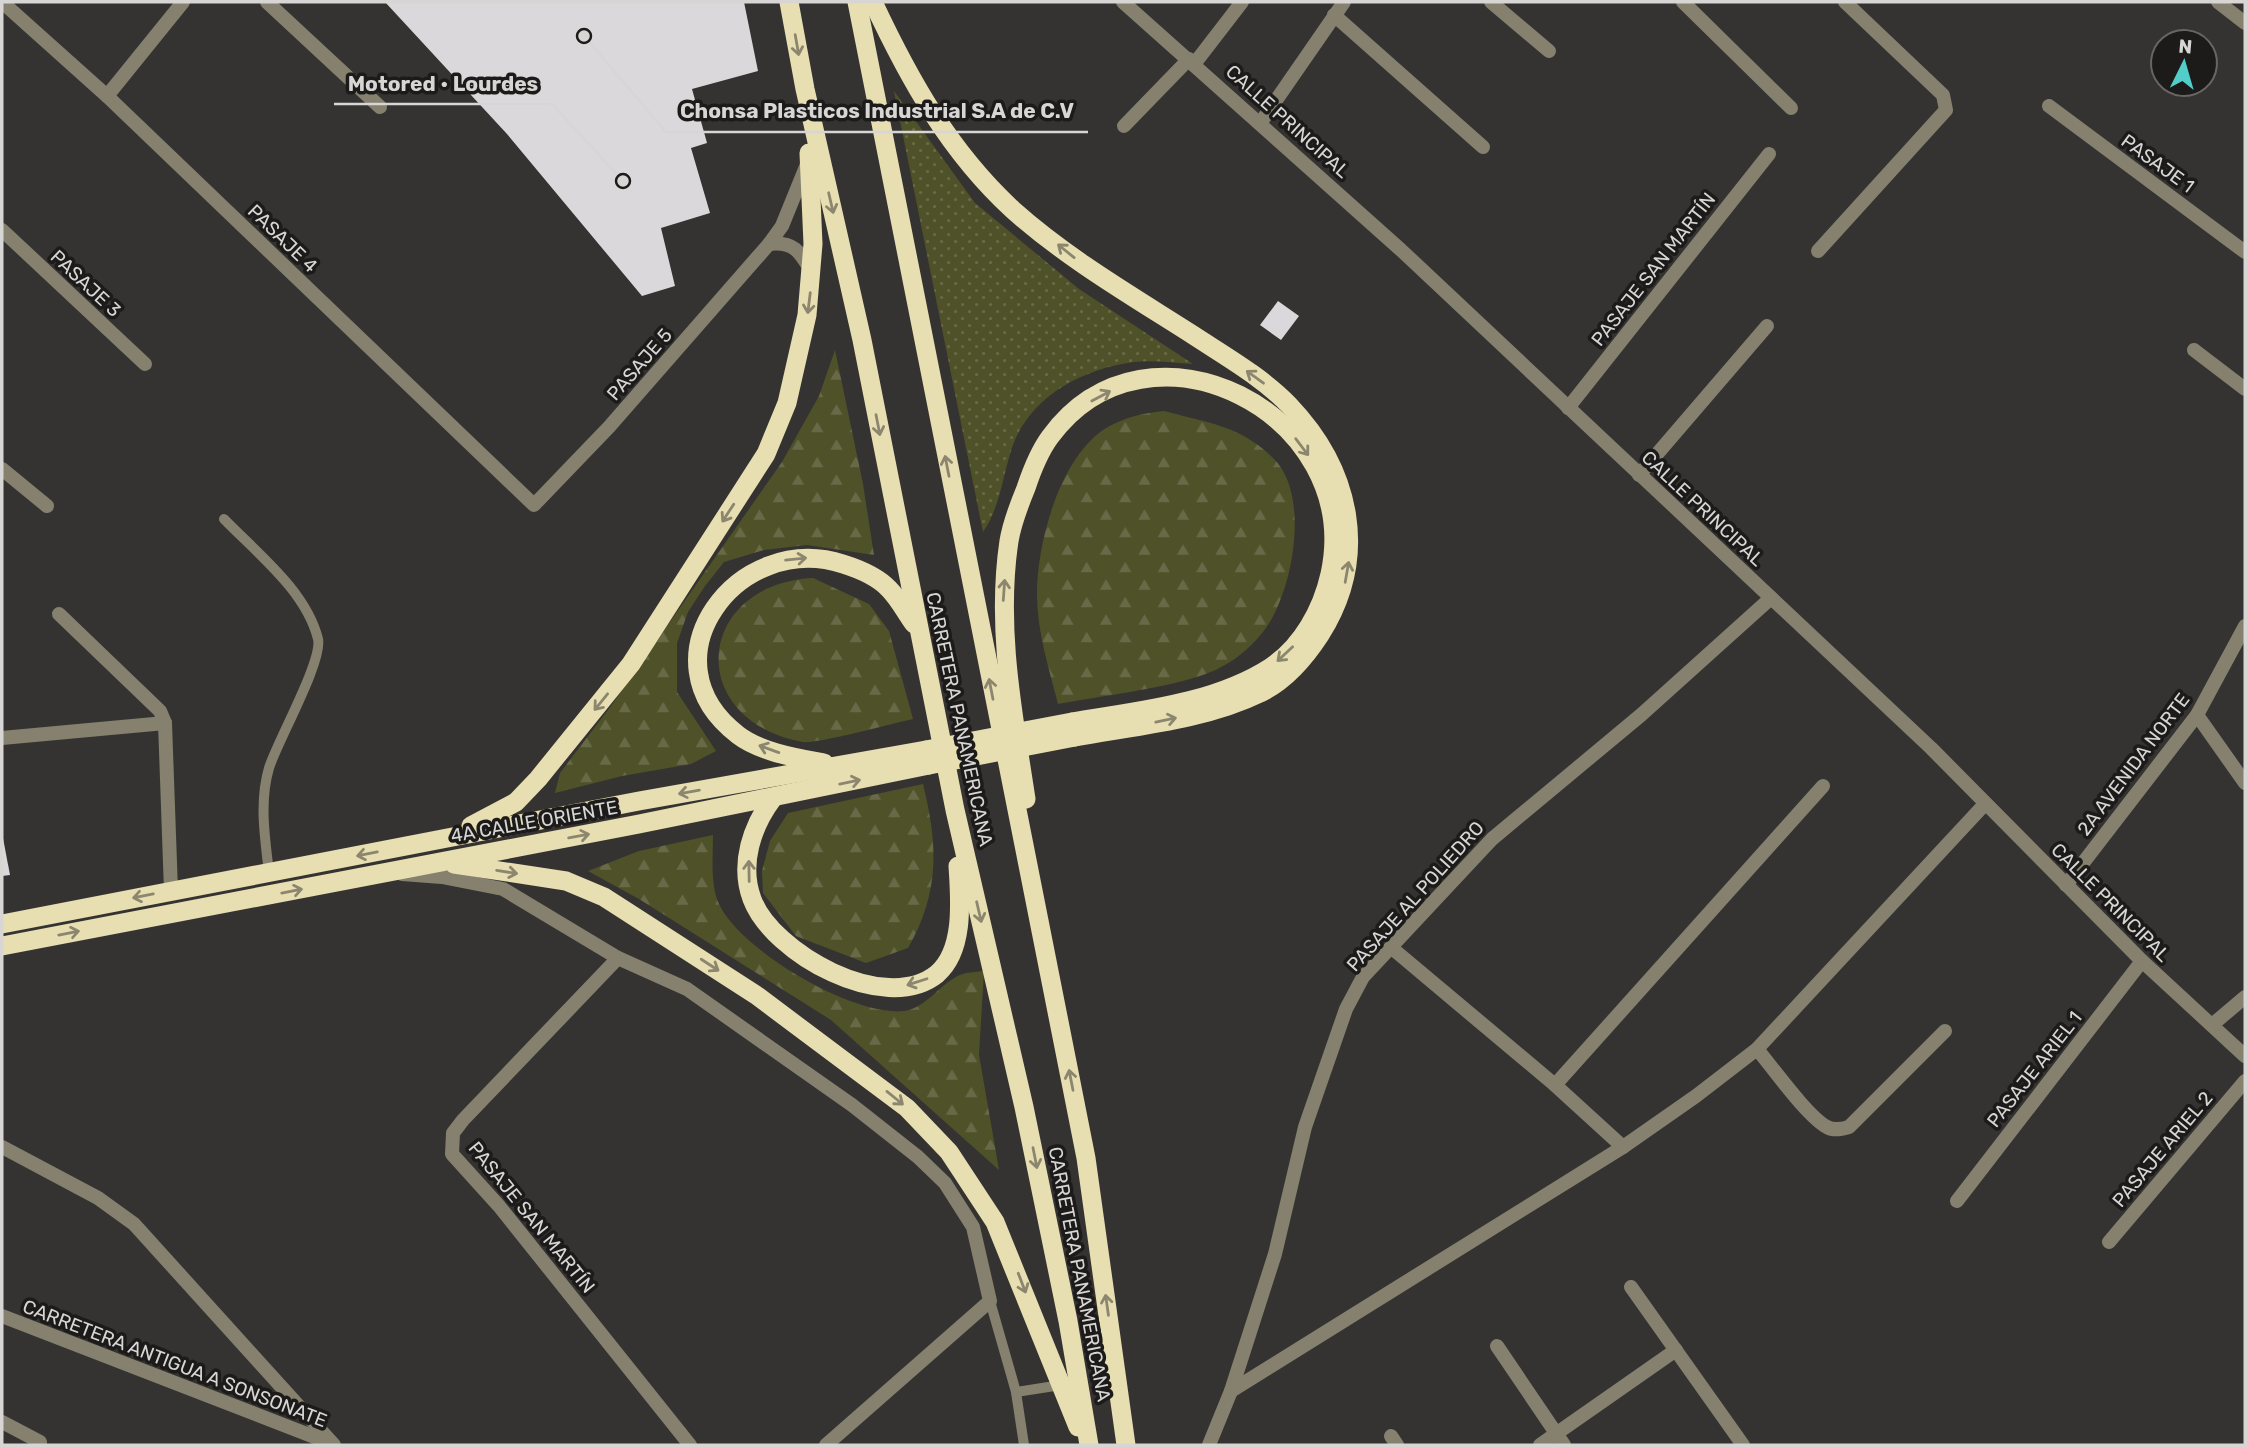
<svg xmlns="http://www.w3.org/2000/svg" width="2247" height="1447" font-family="Rubik,sans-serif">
<defs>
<pattern id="grass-dots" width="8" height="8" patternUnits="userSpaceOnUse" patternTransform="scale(1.75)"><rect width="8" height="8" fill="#4f5129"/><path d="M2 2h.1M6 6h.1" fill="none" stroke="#686947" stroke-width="1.8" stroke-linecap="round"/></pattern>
<pattern id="forest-firs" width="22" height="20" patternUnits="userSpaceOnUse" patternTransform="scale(1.75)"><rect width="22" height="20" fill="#4f5129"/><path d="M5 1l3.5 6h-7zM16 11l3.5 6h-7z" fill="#686947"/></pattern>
</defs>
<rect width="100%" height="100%" fill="#353331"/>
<!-- grass -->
<path fill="url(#grass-dots)" d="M894 91 975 203 1079 289 1193 364C1174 363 1153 360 1134 362 1081 369 1027 398 1011 451 1002 479 1000 507 983 532Z"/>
<!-- forest -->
<g fill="url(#forest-firs)">
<path d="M835 350 863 484 874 555 807 545 764 550 724 562 705 586 688 612 677 643V692L716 751 691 764 622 776 555 793 560 773 611 706 782 462 819 396Z"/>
<path d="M1164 411C1207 423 1240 425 1273 458 1311 494 1293 590 1266 628 1255 643 1240 657 1223 666 1190 686 1099 696 1058 704 1049 668 1037 632 1037 594 1037 543 1059 461 1103 430 1122 418 1142 413 1164 411Z"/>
<path d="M813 578 869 604 889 631 913 719C894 723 818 744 803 742 683 720 695 584 813 578Z"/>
<path d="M923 784C938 845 940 892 908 948L866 963 796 936 763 893 762 871 770 841 788 813Z"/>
<path d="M713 835C713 855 710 885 719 904 740 950 853 1017 904 1011 928 1008 942 980 963 974 969 972 977 972 984 971L979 1055 999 1170 831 1020 639 899 588 871 639 851Z"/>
</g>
<!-- building -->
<g fill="#dad8db">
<path d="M385 2H744L758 71 692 89 707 143 691 148 710 213 661 228 675 286 642 296 507 134Z"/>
<path d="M1278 301 1299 316 1281 340 1260 325Z"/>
<path d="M2 833 10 875 2 876Z"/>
</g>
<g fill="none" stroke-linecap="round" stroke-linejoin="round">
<!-- service -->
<g stroke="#85816e" stroke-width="10">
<path d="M224 519C258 554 306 591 318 639 323 661 278 740 269 768 259 802 265 838 269 873"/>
<path d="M990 1301 1016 1392 1024 1445"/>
<path d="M1016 1392 1061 1385"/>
</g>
<!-- pedestrian -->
<path stroke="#85816e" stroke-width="14" d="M2 230 145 364"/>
<!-- minor -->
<g stroke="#85816e" stroke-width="14">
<path d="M2 2 107 96 534 505 609 427 769 244 782 226 808 162"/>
<path d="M267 2 380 107"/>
<path d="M1123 2 1401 250 1931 748 2142 961 2245 1056"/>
<path d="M1491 2 1549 51"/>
<path d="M1683 2 1791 108"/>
<path d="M2218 2 2245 23"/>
<path d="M1334 15 1483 147"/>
<path d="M1195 63 1242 2"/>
<path d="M107 96 183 2"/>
<path d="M2049 106 2245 252"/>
<path d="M1261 122 1344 2"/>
<path d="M1124 126 1189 59"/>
<path d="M769 244C794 241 800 252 812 272"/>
<path d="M1818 251 1946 110 1943 95 1845 2"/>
<path d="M2194 350 2245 389"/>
<path d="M1568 408 1769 154"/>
<path d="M2 469 47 506"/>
<path d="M1639 475 1767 326"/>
<path d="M59 614 160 711 165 723"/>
<path d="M2197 715 2245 783"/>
<path d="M2 738 165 723 171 891"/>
<path d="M402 874 442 877 503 889 618 958 687 989 852 1105 918 1157 945 1183 973 1227 990 1301 826 1445"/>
<path d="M2066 885 2197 715 2245 626"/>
<path d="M1393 949 1555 1085 1623 1147"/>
<path d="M618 958 463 1120 453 1133 452 1154 499 1206 690 1445"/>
<path d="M2212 1025 2245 997"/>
<path d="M1757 1049C1773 1068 1807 1116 1827 1127 1834 1131 1842 1129 1849 1127L1945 1031"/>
<path d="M1555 1085 1823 786"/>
<path d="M2 1147 98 1198 134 1224 334 1445"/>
<path d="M1957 1201 2142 961"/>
<path d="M2109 1242 2245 1081"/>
<path d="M1631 1287 1743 1445"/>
<path d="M2 1316 330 1443"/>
<path d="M1497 1346 1564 1445"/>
<path d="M1231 1391 1623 1147 1696 1096 1757 1049 1984 805"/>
<path d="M2 1422 40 1442"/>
<path d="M1391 1436 1397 1445"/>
<path d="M1209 1445 1231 1391 1275 1254 1305 1127 1346 1009 1363 977 1492 839 1641 715 1771 598"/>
<path d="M1540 1445 1676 1350"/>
</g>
<!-- trunk -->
<g stroke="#e7deb2" stroke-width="19">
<path d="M789 2 805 89 862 340 955 810 1024 1107 1068 1321 1089 1445"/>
<path d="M857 2 1086 1158 1126 1445"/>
<path d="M873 2C909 79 949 151 1013 210 1068 259 1132 296 1193 335 1225 356 1262 377 1289 405 1351 470 1370 556 1320 635 1305 658 1286 681 1260 693 1205 720 1135 726 1075 737"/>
<path d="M824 763C797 758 760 752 738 735 640 660 738 530 843 564 859 569 877 576 889 589 899 599 906 613 914 624"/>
<path d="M773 798C752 826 739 864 752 899 772 953 885 1016 937 974 965 950 960 899 958 866"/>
<path d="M1026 799C1013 713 996 628 1009 541 1012 523 1019 505 1026 488 1032 470 1039 452 1050 437 1148 303 1365 414 1330 574 1322 610 1302 646 1271 667 1214 704 1137 711 1072 722"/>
<path d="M471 826 516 802 538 779 631 664 766 454 787 403 807 315 813 244 809 153"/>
<path d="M454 864 566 881 604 897 756 995 907 1108 949 1152 995 1222 1078 1427"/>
<path d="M2 924 639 801 926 750"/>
<path d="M2 946 639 824 929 765"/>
</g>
<!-- trunk-bridge -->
<g stroke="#e7deb2" stroke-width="19">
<path d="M926 750 1072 722"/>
<path d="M929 765 1075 737"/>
</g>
</g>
<!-- one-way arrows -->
<defs><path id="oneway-shaft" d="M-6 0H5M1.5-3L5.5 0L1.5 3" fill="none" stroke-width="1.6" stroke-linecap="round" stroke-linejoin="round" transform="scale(1.75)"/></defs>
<g stroke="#8c866e">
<use href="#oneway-shaft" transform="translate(797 45) rotate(80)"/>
<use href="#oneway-shaft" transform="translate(831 203) rotate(77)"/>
<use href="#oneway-shaft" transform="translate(1066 251) rotate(-141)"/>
<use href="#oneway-shaft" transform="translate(809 303) rotate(97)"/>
<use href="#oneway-shaft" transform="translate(1255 377) rotate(-144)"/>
<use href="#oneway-shaft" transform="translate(1101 396) rotate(-28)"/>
<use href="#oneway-shaft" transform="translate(878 425) rotate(79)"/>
<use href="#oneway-shaft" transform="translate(1302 447) rotate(53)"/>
<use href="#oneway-shaft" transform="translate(947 466) rotate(-101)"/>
<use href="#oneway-shaft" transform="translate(728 513) rotate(123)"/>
<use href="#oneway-shaft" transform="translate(796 559) rotate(-6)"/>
<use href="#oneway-shaft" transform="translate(1347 572) rotate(-80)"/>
<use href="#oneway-shaft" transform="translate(1004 590) rotate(-86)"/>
<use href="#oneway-shaft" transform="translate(1285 654) rotate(137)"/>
<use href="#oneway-shaft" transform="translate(991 689) rotate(-101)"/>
<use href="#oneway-shaft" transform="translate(601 702) rotate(129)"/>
<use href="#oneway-shaft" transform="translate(1166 720) rotate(-12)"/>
<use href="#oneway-shaft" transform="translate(769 749) rotate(-160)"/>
<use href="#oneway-shaft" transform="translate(850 782) rotate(-12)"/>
<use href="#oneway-shaft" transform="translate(689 792) rotate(170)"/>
<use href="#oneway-shaft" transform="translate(579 836) rotate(-10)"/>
<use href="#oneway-shaft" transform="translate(367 854) rotate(169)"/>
<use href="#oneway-shaft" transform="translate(749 871) rotate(-91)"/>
<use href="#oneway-shaft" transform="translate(507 872) rotate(9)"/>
<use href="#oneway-shaft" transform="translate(292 891) rotate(-11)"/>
<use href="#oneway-shaft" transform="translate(143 896) rotate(169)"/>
<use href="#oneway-shaft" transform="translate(979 912) rotate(77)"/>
<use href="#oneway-shaft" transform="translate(69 933) rotate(-11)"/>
<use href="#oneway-shaft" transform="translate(710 965) rotate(33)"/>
<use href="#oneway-shaft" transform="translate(917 982) rotate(162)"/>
<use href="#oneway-shaft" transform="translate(1071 1080) rotate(-101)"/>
<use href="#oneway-shaft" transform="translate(895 1098) rotate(39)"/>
<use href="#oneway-shaft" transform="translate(1035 1158) rotate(79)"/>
<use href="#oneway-shaft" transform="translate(1022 1283) rotate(69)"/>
<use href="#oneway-shaft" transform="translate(1107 1305) rotate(-98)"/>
</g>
<g text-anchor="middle" stroke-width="7" stroke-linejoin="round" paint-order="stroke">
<!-- street labels -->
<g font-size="19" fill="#d7d6d5" stroke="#1c1b1a">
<text transform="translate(1288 121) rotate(42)" y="7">CALLE PRINCIPAL</text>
<text transform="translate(2158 163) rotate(36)" y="7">PASAJE 1</text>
<text transform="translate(283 238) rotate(44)" y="7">PASAJE 4</text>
<text transform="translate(1653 269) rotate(-52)" y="7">PASAJE SAN MARTÍN</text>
<text transform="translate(86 283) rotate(43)" y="7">PASAJE 3</text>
<text transform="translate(639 364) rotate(-49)" y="7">PASAJE 5</text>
<text transform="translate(1703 508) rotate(43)" y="7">CALLE PRINCIPAL</text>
<text transform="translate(960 719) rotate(78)" y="7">CARRETERA PANAMERICANA</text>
<text transform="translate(2133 764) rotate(-53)" y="7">2A AVENIDA NORTE</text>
<text transform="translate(534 821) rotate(-10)" y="7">4A CALLE ORIENTE</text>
<text transform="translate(1415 896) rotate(-48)" y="7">PASAJE AL POLIEDRO</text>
<text transform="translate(2111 902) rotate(45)" y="7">CALLE PRINCIPAL</text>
<text transform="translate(2034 1069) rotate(-52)" y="7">PASAJE ARIEL 1</text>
<text transform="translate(2162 1149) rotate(-50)" y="7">PASAJE ARIEL 2</text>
<text transform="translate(532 1217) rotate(51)" y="7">PASAJE SAN MARTÍN</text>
<text transform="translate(1080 1274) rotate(79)" y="7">CARRETERA PANAMERICANA</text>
<text transform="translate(175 1363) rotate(21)" y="7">CARRETERA ANTIGUA A SONSONATE</text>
</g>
</g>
<!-- callouts -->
<path fill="none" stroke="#d7d6d5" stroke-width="2.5" d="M623 181L552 104H334M584 36L666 132H1088"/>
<g fill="#d7d6d5" stroke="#1c1b1a" stroke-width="2.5">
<circle cx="623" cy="181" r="7"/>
<circle cx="584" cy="36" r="7"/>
</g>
<g font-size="21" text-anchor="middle" font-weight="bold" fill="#d7d6d5" stroke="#1c1b1a" stroke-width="7" stroke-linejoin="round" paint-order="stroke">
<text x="443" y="91">Motored • Lourdes</text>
<text x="877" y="118">Chonsa Plasticos Industrial S.A de C.V</text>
</g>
<!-- border -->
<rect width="2247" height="1447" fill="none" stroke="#d7d6d5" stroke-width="7"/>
<!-- north arrow -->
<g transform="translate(2184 63) rotate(5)"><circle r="33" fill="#1c1b1a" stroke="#676665" stroke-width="2"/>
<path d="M0-5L12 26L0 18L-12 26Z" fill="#53cdca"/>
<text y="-10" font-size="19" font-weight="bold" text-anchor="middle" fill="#d7d6d5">N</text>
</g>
</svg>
